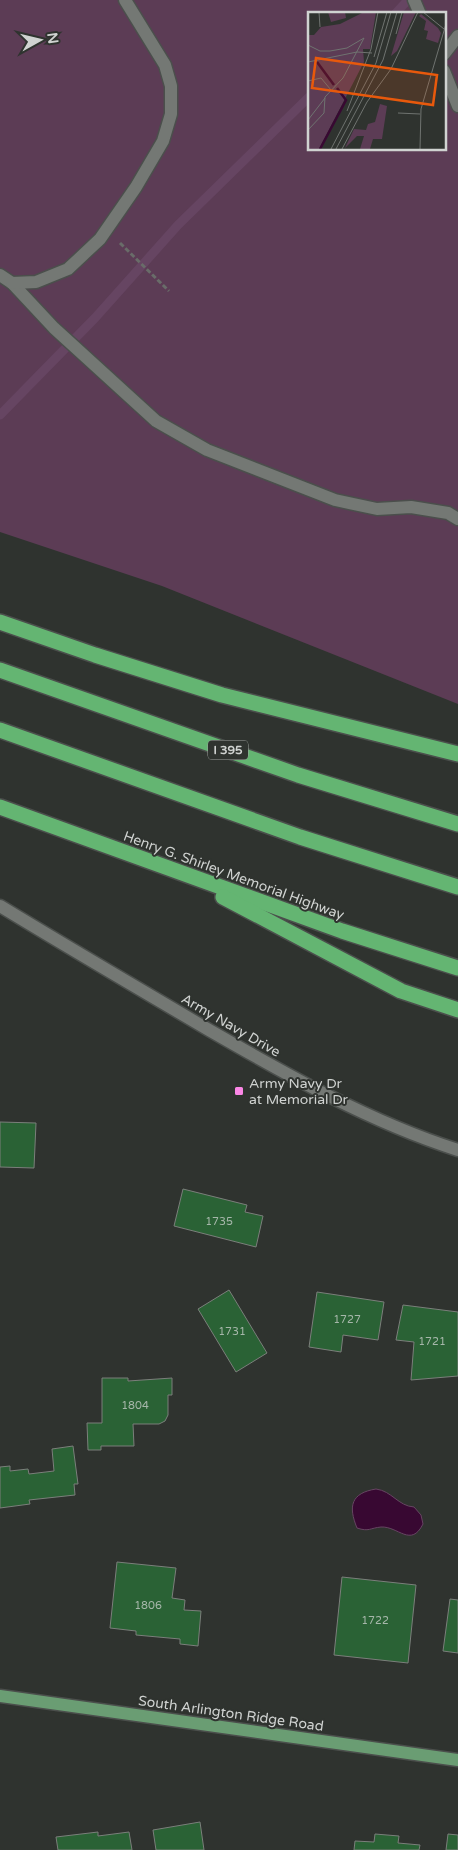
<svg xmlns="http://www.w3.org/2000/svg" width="458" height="1850" font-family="'Varela Round',sans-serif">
<rect width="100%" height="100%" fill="#2f332f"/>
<!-- green -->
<path fill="#5c3c55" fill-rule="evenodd" d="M0 0H458V704L162 586 0 532ZM309 14H444V149H309Z"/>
<!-- water -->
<path fill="#380832" stroke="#664562" d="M376 1489C392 1491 398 1506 414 1507L421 1515 423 1524C411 1548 398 1526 381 1527 370 1528 369 1532 357 1528 348 1506 351 1493 376 1489Z"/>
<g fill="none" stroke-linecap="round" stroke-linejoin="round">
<!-- stream -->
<g stroke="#664562" stroke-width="9">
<path d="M395 14 408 0"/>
<path d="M0 415 95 318 178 225 309 97"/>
</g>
</g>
<!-- building -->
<g fill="#2a6235" stroke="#7b7f7b">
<path d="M0 1122 36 1123 34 1168 0 1167Z"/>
<path d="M183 1189 247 1205 245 1212 263 1216 256 1247 174 1226Z"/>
<path d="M229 1290 267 1353 236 1372 198 1309Z"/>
<path d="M317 1292 384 1302 378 1340 343 1335 341 1352 309 1347Z"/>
<path d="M403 1305 458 1312V1376L411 1380 414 1342 396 1340Z"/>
<path d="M102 1378H128V1381L172 1378V1395H168V1415L165 1421 159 1424H133L134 1446H101V1450H88L87 1423H102Z"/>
<path d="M73 1446 78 1484H74L75 1495 29 1500 30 1504 0 1508V1467L10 1466V1471L28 1469 29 1474 54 1471 52 1449Z"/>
<path d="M117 1562 176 1568 172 1598 185 1600 184 1610 201 1611 198 1646 180 1644V1639L136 1635V1631L110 1628Z"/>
<path d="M342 1577 416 1585 408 1663 334 1655Z"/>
<path d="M450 1599 458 1600V1653L443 1651Z"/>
<path d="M200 1822 204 1850H156L153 1830Z"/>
<path d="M98 1832V1836L129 1832 132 1850H58L56 1837Z"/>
<path d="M375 1834 399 1836 398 1843 420 1845 419 1850H354L355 1841 374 1842Z"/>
<path d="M448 1834 458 1835V1850H446Z"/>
</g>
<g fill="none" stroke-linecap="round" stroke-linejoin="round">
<defs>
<g id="minor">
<path d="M414 0 420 14"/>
<path d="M444 54 458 36"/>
<path d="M444 71 458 106"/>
<path d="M0 275 12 283 54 328 156 421 207 450 335 500 377 509 411 507 448 513 458 519"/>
<path d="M12 283 36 282 68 269 100 239 136 187 163 141 171 114V86L165 65 125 0"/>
<path d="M0 906C69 948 139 989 209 1030 289 1076 370 1122 458 1150"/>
</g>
<path id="major" d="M0 1696 458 1760"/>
<g id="highway">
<path d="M0 622 95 655 222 695 458 754"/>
<path d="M0 670 298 775 458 824"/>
<path d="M0 730 300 837 458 887"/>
<path d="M0 807 342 931 458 968"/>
<path d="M223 897 401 991 458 1010"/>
</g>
</defs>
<!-- minor casing -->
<use href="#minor" stroke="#4b4f4c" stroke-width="15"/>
<!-- major casing -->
<use href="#major" stroke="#4b4f4c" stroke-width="15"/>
<!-- highway casing -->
<use href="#highway" stroke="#4b4f4c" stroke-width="18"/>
<!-- path -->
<path stroke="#696c69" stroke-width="3" stroke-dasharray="5 2.5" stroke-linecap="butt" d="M120 243 169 291"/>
<!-- minor -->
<use href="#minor" stroke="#747874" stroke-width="12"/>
<!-- major -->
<use href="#major" stroke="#6a9d73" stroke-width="12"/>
<!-- highway -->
<use href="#highway" stroke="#64b572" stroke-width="15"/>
</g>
<!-- markers -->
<rect fill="#fb87e6" stroke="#2f332f" stroke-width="2" x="234" y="1086" width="10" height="10" rx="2.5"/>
<g text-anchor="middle" stroke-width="4" stroke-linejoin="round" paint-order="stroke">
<!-- number labels -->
<g font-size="11" fill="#a6b7aa">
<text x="219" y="1225">1735</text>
<text x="347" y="1323">1727</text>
<text x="232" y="1335">1731</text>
<text x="432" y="1345">1721</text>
<text x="135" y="1409">1804</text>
<text x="148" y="1609">1806</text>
<text x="375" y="1624">1722</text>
</g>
<!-- shield labels -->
<rect fill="#2f332f" stroke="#a0a3a0" stroke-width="1" x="208" y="740.5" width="40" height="19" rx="4"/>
<g font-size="12" font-weight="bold" fill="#d0d3d1">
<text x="228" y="754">I 395</text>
</g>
<!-- street labels -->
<g font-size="14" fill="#d0d3d1" stroke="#2f332f">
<text transform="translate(234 875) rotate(20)" y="5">Henry G. Shirley Memorial Highway</text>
<text transform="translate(231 1025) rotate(30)" y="5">Army Navy Drive</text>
<text transform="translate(231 1713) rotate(8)" y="5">South Arlington Ridge Road</text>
</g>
<!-- poi labels -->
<g font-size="14" fill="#d0d3d1" stroke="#2f332f" text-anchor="start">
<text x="249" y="1088">Army Navy Dr<tspan x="249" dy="16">at Memorial Dr</tspan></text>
</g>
</g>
<!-- overview -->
<g transform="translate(308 12)">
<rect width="138" height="138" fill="#2f332f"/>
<path d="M20 0H37L38 6 23 10ZM56 0H68L62 37H55L56 50 11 137H0V23H6L13 15 32 12ZM96 0H108L89 39 83 44ZM113 2 130 16 133 21 130 31 118 27 120 19 116 18 118 9 111 4ZM72 92 79 94 74 127H65L62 137H52L56 124H49L37 136 46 117 58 118 60 112 67 110Z" fill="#5c3c55"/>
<path fill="none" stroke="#380832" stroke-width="2.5" d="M9 50 26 73M12 137 38 88 29 76"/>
<path fill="none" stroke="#6f7370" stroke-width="1" d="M11 0 12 15M115 0 136 17M88 22 94 0M0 33 12 39H22L39 36 56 26 35 66 17 85 16 101 0 118M66 45 79 0M0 50 49 40 64 41M0 69 13 66 23 78M39 99 63 37 70 0M90 101 112 102M0 108 17 86M23 137 68 51 83 0M28 137 75 48 89 0M34 137 59 90 83 57 110 0M112 137 113 97 138 12"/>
<path fill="#e8590c" fill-opacity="0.15" stroke="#e8590c" stroke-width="2.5" d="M8 46 129 63 125 93 4 76Z"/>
<rect width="138" height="138" fill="none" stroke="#d0d3d1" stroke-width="2.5"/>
</g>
<!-- north arrow -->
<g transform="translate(40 40) rotate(82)" stroke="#2f332f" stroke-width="4" paint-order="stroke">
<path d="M0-4L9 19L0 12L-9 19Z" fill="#d0d3d1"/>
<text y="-8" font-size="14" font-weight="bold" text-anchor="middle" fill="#d0d3d1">N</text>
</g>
</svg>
